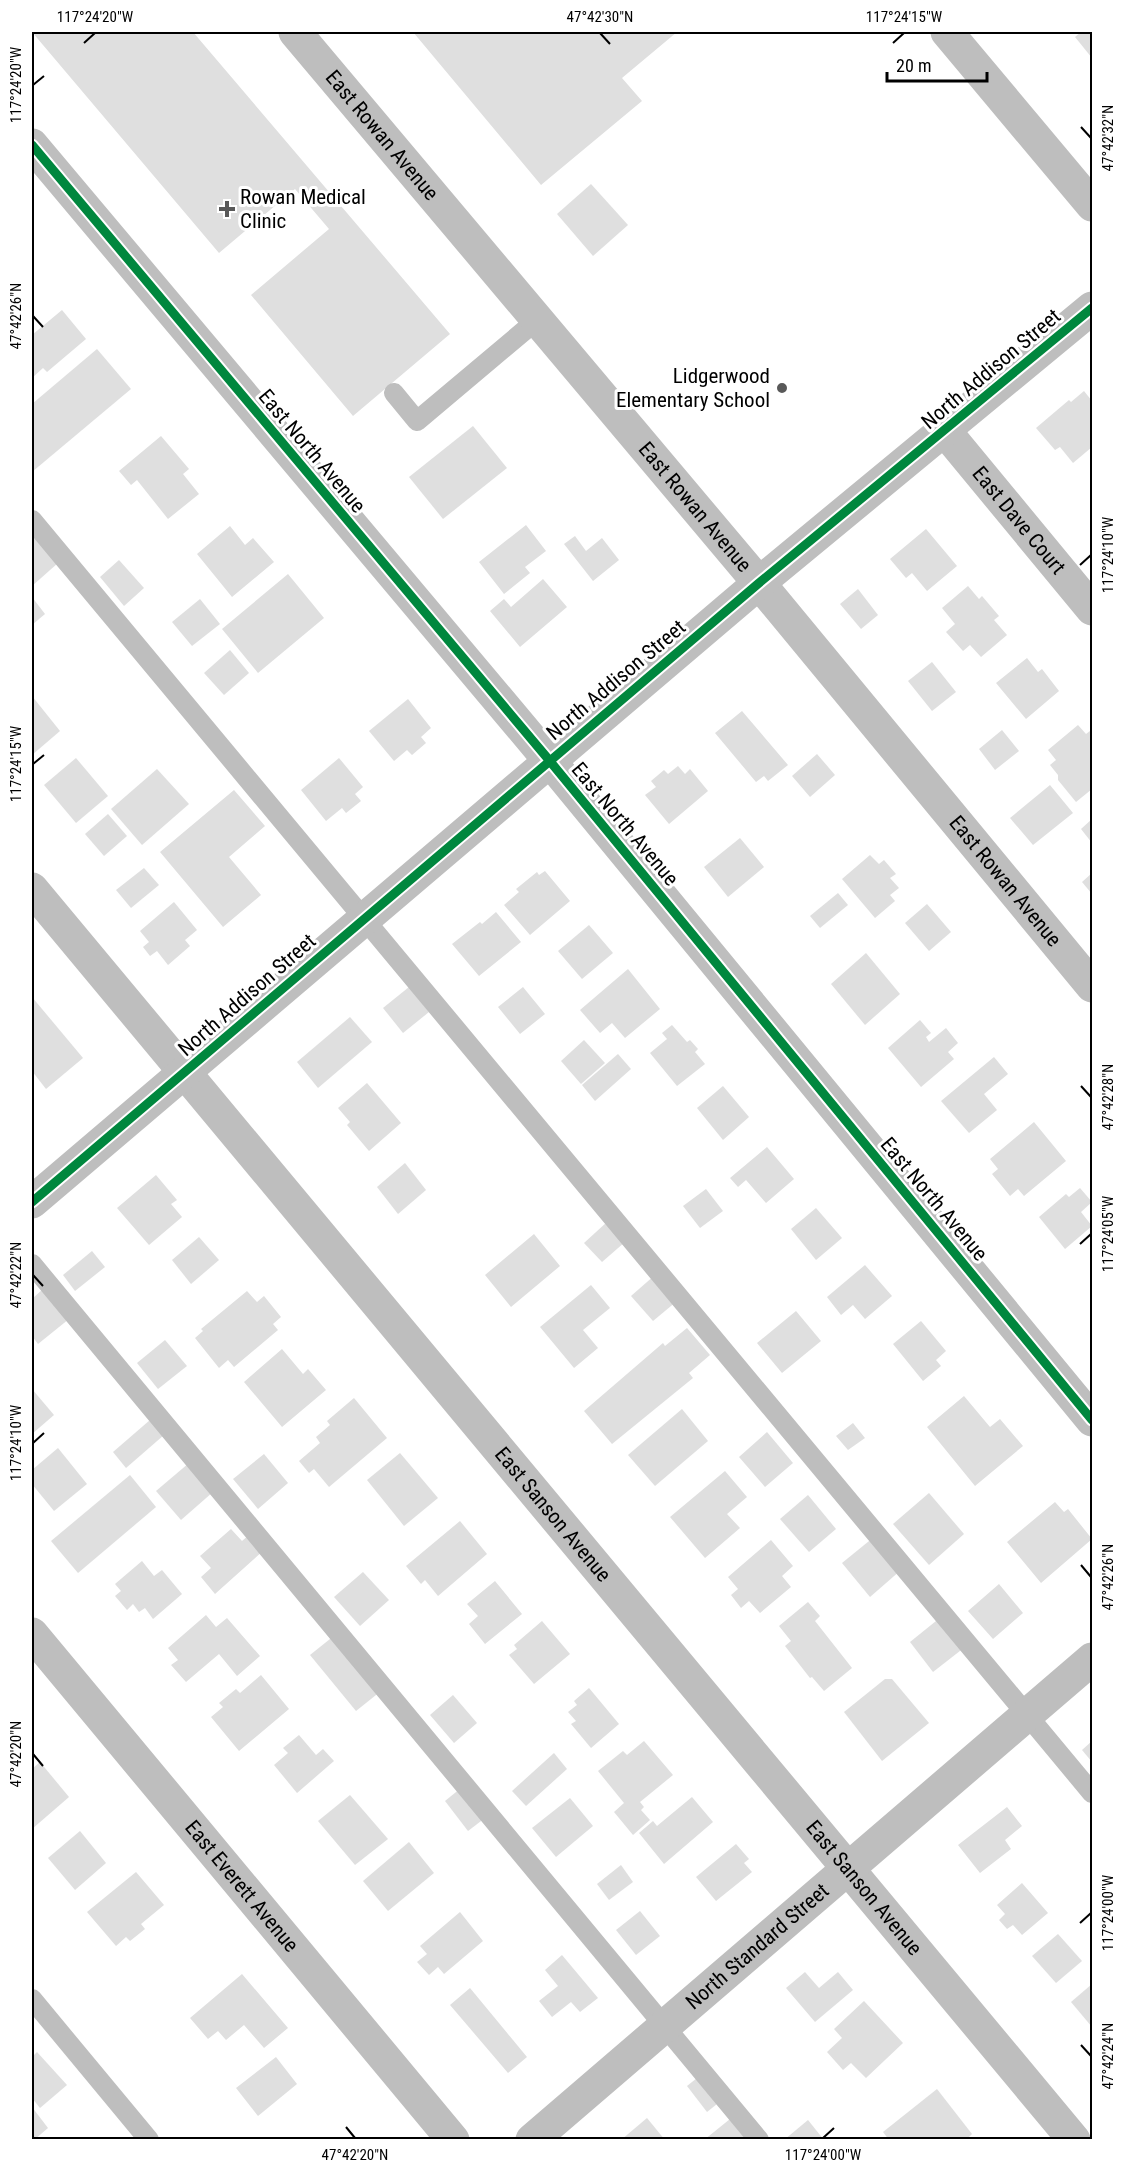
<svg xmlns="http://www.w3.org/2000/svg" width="1124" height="2171" font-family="'Roboto Condensed',sans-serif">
<rect width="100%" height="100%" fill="#fff"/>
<!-- building -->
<g fill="#dfdfdf">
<path d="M32 32H193L450 334 353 416 251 295 329 229 295 189 219 253Z"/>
<path d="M413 32H677L622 78 642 101 541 185Z"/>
<path d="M1081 32H1092V58L1075 37Z"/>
<path d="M591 184 628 225 593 256 557 214Z"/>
<path d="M62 310 86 339 47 372 43 368 32 378V335Z"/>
<path d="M97 349 131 389 32 472V404Z"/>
<path d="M1084 391 1092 401V425L1091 427 1092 429V447L1073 463 1060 447 1055 450 1036 428 1069 400 1071 402Z"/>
<path d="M473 426 507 468 443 519 409 477Z"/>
<path d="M161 436 189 469 183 474 199 494 168 519 137 480 131 485 119 471Z"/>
<path d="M526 525 546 551 525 567 530 573 504 594 479 562Z"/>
<path d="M230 526 245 545 253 538 274 562 232 597 197 554Z"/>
<path d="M926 529 957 566 927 591 912 573 906 578 890 559Z"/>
<path d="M575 536 586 551 602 538 619 560 593 581 564 544Z"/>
<path d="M36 537 58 563 32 586V541Z"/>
<path d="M119 560 144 588 124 606 100 577Z"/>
<path d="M288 574 324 618 258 673 222 629Z"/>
<path d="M543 579 567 607 520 647 490 611 504 599 511 607Z"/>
<path d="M968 586 979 599 982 596 999 616 994 620 1007 635 981 657 970 645 963 651 946 632 955 624 942 608Z"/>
<path d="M858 589 878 615 861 629 840 604Z"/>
<path d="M32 597 45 614 32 625Z"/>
<path d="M200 599 220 624 192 646 172 622Z"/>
<path d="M230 650 249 673 224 695 204 673Z"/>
<path d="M1027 658 1038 672 1042 669 1059 691 1026 719 996 683Z"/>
<path d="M932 662 956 692 932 711 908 681Z"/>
<path d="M32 696 60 731 32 755Z"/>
<path d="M408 699 431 728 421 737 426 743 412 755 407 750 394 761 369 731Z"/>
<path d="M742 711 788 765 768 781 764 776 756 782 715 733Z"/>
<path d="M1078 725 1086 734 1090 731 1092 735V789L1076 802 1058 780V775L1050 765 1056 760 1048 750Z"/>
<path d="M1002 730 1019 751 995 770 979 749Z"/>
<path d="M817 754 835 775 810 797 792 776Z"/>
<path d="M76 758 108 796 76 823 44 785Z"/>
<path d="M339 758 363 787 355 794 361 801 346 813 342 808 326 821 301 790Z"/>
<path d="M678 766 685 774 690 769 708 791 669 824 645 795 656 787 651 781 664 770 668 774Z"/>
<path d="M157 769 189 804 142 845 111 809Z"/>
<path d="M1050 785 1073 813 1033 845 1010 818Z"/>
<path d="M234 790 265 826 229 857 261 895 223 927 160 852Z"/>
<path d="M108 814 127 836 104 856 85 834Z"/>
<path d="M1092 819V843L1081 829Z"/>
<path d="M740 838 764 867 728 897 704 867Z"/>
<path d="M870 855 879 864 884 860 896 874 890 878 899 888 890 895 895 901 875 918 842 879Z"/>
<path d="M144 868 159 885 131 908 116 890Z"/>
<path d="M545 871 570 901 530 935 504 905 519 892 516 889 537 872 539 875Z"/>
<path d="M1092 873V894L1082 882Z"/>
<path d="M838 893 848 905 820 928 810 916Z"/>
<path d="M174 902 197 930 185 940 190 946 168 965 157 951 150 956 143 947 149 942 140 931Z"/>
<path d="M927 904 951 932 929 951 905 923Z"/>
<path d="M496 912 521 942 479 976 452 944 480 922 482 924Z"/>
<path d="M589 925 613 953 582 979 558 951Z"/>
<path d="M866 953 900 994 865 1025 831 984Z"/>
<path d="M628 969 660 1009 625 1038 612 1023 600 1033 580 1010Z"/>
<path d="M409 987 429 1012 403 1033 383 1008Z"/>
<path d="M523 987 545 1014 520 1034 498 1007Z"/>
<path d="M32 997 83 1058 46 1089 32 1071Z"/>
<path d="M350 1017 372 1042 318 1088 297 1062Z"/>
<path d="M920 1020 931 1033 926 1037 929 1042 946 1028 958 1043 948 1052 954 1059 921 1087 888 1048Z"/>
<path d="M672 1025 687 1042 690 1040 698 1049 695 1052 705 1064 677 1086 650 1053 667 1039 662 1033Z"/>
<path d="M584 1040 605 1063 581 1084 561 1061Z"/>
<path d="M618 1054 631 1069 595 1101 582 1085Z"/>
<path d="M994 1057 1008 1074 984 1094 997 1110 969 1133 941 1101Z"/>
<path d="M367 1083 401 1123 369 1151 347 1125 350 1122 338 1108Z"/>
<path d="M723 1086 749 1117 723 1140 697 1108Z"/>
<path d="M1034 1122 1066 1161 1024 1196 1018 1189 1010 1196 992 1174 998 1169 990 1159Z"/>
<path d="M767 1147 794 1179 766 1203 746 1180 738 1187 730 1178Z"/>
<path d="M405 1163 426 1190 398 1214 377 1187Z"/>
<path d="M156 1175 177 1200 171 1204 182 1217 149 1245 117 1208Z"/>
<path d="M1080 1188 1092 1202 1081 1212 1092 1226 1065 1249 1039 1217 1066 1194 1069 1197Z"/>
<path d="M706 1189 723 1211 700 1228 683 1206Z"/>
<path d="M816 1208 842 1238 816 1260 791 1229Z"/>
<path d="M607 1222 625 1242 602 1262 584 1243Z"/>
<path d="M534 1234 560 1266 511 1307 485 1275Z"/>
<path d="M199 1237 219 1260 191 1284 172 1260Z"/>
<path d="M92 1251 105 1267 75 1291 63 1275Z"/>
<path d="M865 1265 892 1296 865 1319 853 1305 841 1315 827 1297Z"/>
<path d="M655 1275 677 1301 653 1321 631 1296Z"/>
<path d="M591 1285 610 1308 583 1330 598 1348 574 1368 540 1327Z"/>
<path d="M43 1289 69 1319 38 1344 32 1336V1299Z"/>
<path d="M247 1291 257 1302 264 1296 281 1317 273 1324 278 1330 234 1367 228 1360 219 1368 195 1338 203 1331 201 1329Z"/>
<path d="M796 1311 821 1341 782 1373 757 1343Z"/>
<path d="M921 1321 946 1351 936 1360 941 1366 923 1381 893 1344Z"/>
<path d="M687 1328 710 1355 689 1373 693 1378 612 1444 584 1411 663 1343 665 1346Z"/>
<path d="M165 1340 187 1366 158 1389 137 1363Z"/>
<path d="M282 1349 303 1374 308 1369 326 1390 282 1427 244 1382Z"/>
<path d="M32 1389 54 1415 32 1434Z"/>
<path d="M964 1396 990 1427 1000 1419 1023 1446 975 1486 927 1427Z"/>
<path d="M354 1398 387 1438 329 1487 314 1469 309 1473 299 1461 320 1443 316 1437 330 1425 327 1421Z"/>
<path d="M682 1409 708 1441 655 1486 628 1455Z"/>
<path d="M150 1420 164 1435 126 1468 113 1452Z"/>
<path d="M853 1423 865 1438 848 1450 836 1436Z"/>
<path d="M767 1432 793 1463 765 1487 739 1457Z"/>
<path d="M58 1448 87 1484 54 1511 32 1484V1470Z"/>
<path d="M400 1453 438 1498 404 1526 367 1480Z"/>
<path d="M264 1454 288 1483 258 1509 233 1479Z"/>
<path d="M189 1463 213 1492 181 1520 156 1491Z"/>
<path d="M725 1471 747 1497 727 1514 740 1528 705 1558 670 1517Z"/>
<path d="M130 1475 156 1507 78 1573 51 1541Z"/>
<path d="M929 1493 964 1534 929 1565 893 1524Z"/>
<path d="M808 1495 836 1529 809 1552 780 1519Z"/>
<path d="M1055 1502 1064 1512 1068 1509 1092 1539 1041 1583 1007 1542Z"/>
<path d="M460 1521 487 1554 438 1596 425 1580 421 1584 406 1566Z"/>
<path d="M231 1529 242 1541 250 1534 264 1550 215 1594 201 1577 211 1568 200 1556Z"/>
<path d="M874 1537 901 1570 870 1597 842 1563Z"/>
<path d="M771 1540 793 1566 782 1576 791 1587 760 1613 749 1601 741 1608 731 1595 738 1589 728 1577Z"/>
<path d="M142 1561 154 1576 162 1570 182 1594 153 1619 145 1608 139 1612 133 1604 127 1610 115 1596 121 1591 115 1584Z"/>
<path d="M363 1572 389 1600 360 1626 334 1597Z"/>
<path d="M495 1581 522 1614 485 1644 469 1624 478 1616 467 1604Z"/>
<path d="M999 1584 1023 1613 993 1639 968 1611Z"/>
<path d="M808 1602 820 1616 815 1621 852 1668 824 1691 812 1677 810 1678 785 1646 791 1641 779 1626Z"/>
<path d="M206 1615 216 1627 227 1618 260 1656 237 1676 219 1654 186 1682 171 1665 178 1660 168 1648Z"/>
<path d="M941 1617 965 1647 933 1672 910 1642Z"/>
<path d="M542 1621 570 1654 534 1684 509 1655 517 1649 514 1645Z"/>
<path d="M335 1635 381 1691 356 1711 310 1655Z"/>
<path d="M261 1675 289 1709 239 1751 211 1717 223 1707 219 1703 236 1689 240 1693Z"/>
<path d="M885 1679H892L929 1723 882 1761 844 1712Z"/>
<path d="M589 1688 619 1724 591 1748 571 1724 576 1721 568 1712 577 1705 574 1701Z"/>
<path d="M453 1695 477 1723 454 1743 430 1715Z"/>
<path d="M299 1735 316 1755 323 1749 334 1761 297 1793 274 1765 288 1753 283 1748Z"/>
<path d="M644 1741 673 1775 640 1802 644 1807 641 1810 650 1820 633 1835 614 1812 624 1803 598 1771 623 1751 627 1755Z"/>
<path d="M1092 1741V1762L1082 1750Z"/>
<path d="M554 1753 567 1769 526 1806 512 1791Z"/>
<path d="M40 1762 69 1797 32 1829V1769Z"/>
<path d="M461 1788 485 1818 468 1831 445 1801Z"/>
<path d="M350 1795 388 1839 355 1865 318 1821Z"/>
<path d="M692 1797 713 1822 664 1864 639 1833 653 1821 657 1826Z"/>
<path d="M570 1798 593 1826 556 1857 532 1828Z"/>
<path d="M1007 1807 1022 1826 1005 1840 1011 1849 980 1873 958 1845Z"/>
<path d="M80 1831 106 1863 75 1890 48 1858Z"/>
<path d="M409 1842 434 1873 388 1911 363 1881Z"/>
<path d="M736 1844 749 1859 744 1863 752 1872 716 1901 696 1877Z"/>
<path d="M621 1865 633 1882 609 1900 597 1884Z"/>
<path d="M136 1872 164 1905 141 1924 145 1929 130 1941 126 1937 116 1946 87 1912Z"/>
<path d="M1022 1883 1048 1913 1022 1935 1013 1925 1007 1929 999 1920 1005 1914 997 1905Z"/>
<path d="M640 1911 660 1936 636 1955 616 1930Z"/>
<path d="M460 1912 483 1941 444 1974 438 1967 429 1975 417 1962 427 1954 420 1946Z"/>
<path d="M1058 1934 1082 1961 1056 1983 1032 1956Z"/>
<path d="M562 1955 598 1998 580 2012 571 2002 552 2017 539 2001 558 1986 545 1970Z"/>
<path d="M805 1972 819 1988 838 1972 853 1990 815 2022 786 1988Z"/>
<path d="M242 1974 288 2028 264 2048 244 2025 226 2040 218 2031 208 2039 190 2018Z"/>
<path d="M1092 1984V2027L1071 2002Z"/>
<path d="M470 1988 527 2057 508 2073 450 2005Z"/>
<path d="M864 2001 903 2043 866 2078 851 2063 843 2070 827 2052 842 2038 834 2029Z"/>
<path d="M37 2052 67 2085 40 2108 32 2098V2057Z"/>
<path d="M276 2057 297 2084 258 2116 236 2088Z"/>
<path d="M702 2074 722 2100 707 2112 687 2086Z"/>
<path d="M937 2089 972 2134 966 2140H889L883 2132Z"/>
<path d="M32 2107 48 2128 34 2140H32Z"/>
<path d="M735 2115 755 2140H704Z"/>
<path d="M647 2118 665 2140H621Z"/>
<path d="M808 2120 824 2140H784Z"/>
</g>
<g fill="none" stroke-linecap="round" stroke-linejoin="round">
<!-- service -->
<g stroke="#bebebe" stroke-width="20">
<path d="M394 393 417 421 537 320"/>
<path d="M32 520 1092 1793"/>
<path d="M32 1264 759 2140"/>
<path d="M32 1999 149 2140"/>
</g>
<!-- minor -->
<g stroke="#bebebe" stroke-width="33">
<path d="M947 32 1092 205"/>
<path d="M32 145 549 760 1092 1420"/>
<path id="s1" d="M945 431 1092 609"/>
<path id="s2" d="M32 889 1074 2140"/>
<path id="s3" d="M32 1634 453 2140"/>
<path id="s4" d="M532 2140 1092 1659"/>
</g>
<!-- tertiary -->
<g stroke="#bebebe" stroke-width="33">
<path id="s5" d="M295 32 759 583 1092 986"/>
<path d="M32 1202 759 583 1092 308"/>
</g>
<defs>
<g id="cycleway">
<path d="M32 145 549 760 1092 1420"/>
<path d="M32 1202 759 583 1092 308"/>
</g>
</defs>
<!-- cycleway casing -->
<use href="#cycleway" stroke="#fff" stroke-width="13"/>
<!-- cycleway -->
<use href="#cycleway" stroke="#00873e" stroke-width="9"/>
</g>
<!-- ticks -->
<path fill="none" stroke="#000" stroke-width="2" d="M600 33 610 44M84 43 95 33M893 43 904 33M33 85 44 76M1081 127 1091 138M33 316 43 327M1080 565 1091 555M33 764 44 755M1081 1086 1091 1097M1080 1244 1091 1234M33 1275 43 1286M33 1443 44 1433M1081 1565 1091 1577M33 1754 43 1766M1080 1923 1091 1913M1081 2045 1091 2056M346 2127 355 2138M823 2138 834 2128"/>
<!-- markers -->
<g fill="#595959" stroke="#fff" stroke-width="2">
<path d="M224 200h6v6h6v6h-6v6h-6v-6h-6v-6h6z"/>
<circle cx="782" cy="388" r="6"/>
</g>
<g text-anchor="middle" stroke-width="6" stroke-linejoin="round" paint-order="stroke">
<!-- street labels -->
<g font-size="21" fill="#000" stroke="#fff">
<text dy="7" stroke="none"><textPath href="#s5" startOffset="135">East Rowan Avenue</textPath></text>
<text transform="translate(991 369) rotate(-40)" y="7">North Addison Street</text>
<text transform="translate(312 451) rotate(50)" y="7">East North Avenue</text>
<text dy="7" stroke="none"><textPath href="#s5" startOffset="621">East Rowan Avenue</textPath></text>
<text dy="7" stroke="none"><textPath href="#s1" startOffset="116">East Dave Court</textPath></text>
<text transform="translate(616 680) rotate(-40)" y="7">North Addison Street</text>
<text transform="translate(625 824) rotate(50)" y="7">East North Avenue</text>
<text dy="7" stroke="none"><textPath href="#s5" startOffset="1107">East Rowan Avenue</textPath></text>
<text transform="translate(247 995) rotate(-41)" y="7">North Addison Street</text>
<text transform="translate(934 1199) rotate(50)" y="7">East North Avenue</text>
<text dy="7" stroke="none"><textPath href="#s2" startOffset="814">East Sanson Avenue</textPath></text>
<text dy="7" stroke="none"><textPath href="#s3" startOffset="328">East Everett Avenue</textPath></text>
<text dy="7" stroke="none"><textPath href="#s2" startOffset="1300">East Sanson Avenue</textPath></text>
<text dy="7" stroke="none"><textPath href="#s4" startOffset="297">North Standard Street</textPath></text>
</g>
<!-- poi labels -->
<g font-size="21" fill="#000" stroke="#fff" text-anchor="start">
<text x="240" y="204">Rowan Medical<tspan x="240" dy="24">Clinic</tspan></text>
<text x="770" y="383" text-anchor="end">Lidgerwood<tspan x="770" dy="24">Elementary School</tspan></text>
</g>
</g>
<!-- border -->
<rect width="1124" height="2171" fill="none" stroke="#ffffff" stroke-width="66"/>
<!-- scale -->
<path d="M887 72v9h100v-9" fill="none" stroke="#000000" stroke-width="3"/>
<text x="896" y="72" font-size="18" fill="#000000" stroke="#ffffff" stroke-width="4.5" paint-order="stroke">20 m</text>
<rect x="33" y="33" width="1058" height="2105" fill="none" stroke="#000" stroke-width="2"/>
<g font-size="15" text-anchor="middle" fill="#000">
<text x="95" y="22">117°24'20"W</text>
<text x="600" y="22">47°42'30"N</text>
<text x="904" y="22">117°24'15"W</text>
<text transform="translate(16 85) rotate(-90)" y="5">117°24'20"W</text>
<text transform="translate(1108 138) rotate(-90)" y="5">47°42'32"N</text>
<text transform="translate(16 316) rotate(-90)" y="5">47°42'26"N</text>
<text transform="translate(1108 555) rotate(-90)" y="5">117°24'10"W</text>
<text transform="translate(16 764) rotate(-90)" y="5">117°24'15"W</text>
<text transform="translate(1108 1097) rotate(-90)" y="5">47°42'28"N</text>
<text transform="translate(1108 1234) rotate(-90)" y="5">117°24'05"W</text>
<text transform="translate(16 1275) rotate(-90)" y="5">47°42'22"N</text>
<text transform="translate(16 1443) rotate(-90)" y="5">117°24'10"W</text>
<text transform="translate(1108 1577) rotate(-90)" y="5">47°42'26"N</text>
<text transform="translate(16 1754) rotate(-90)" y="5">47°42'20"N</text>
<text transform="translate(1108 1913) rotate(-90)" y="5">117°24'00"W</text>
<text transform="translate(1108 2056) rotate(-90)" y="5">47°42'24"N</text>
<text x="355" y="2160">47°42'20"N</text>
<text x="823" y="2160">117°24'00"W</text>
</g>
</svg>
